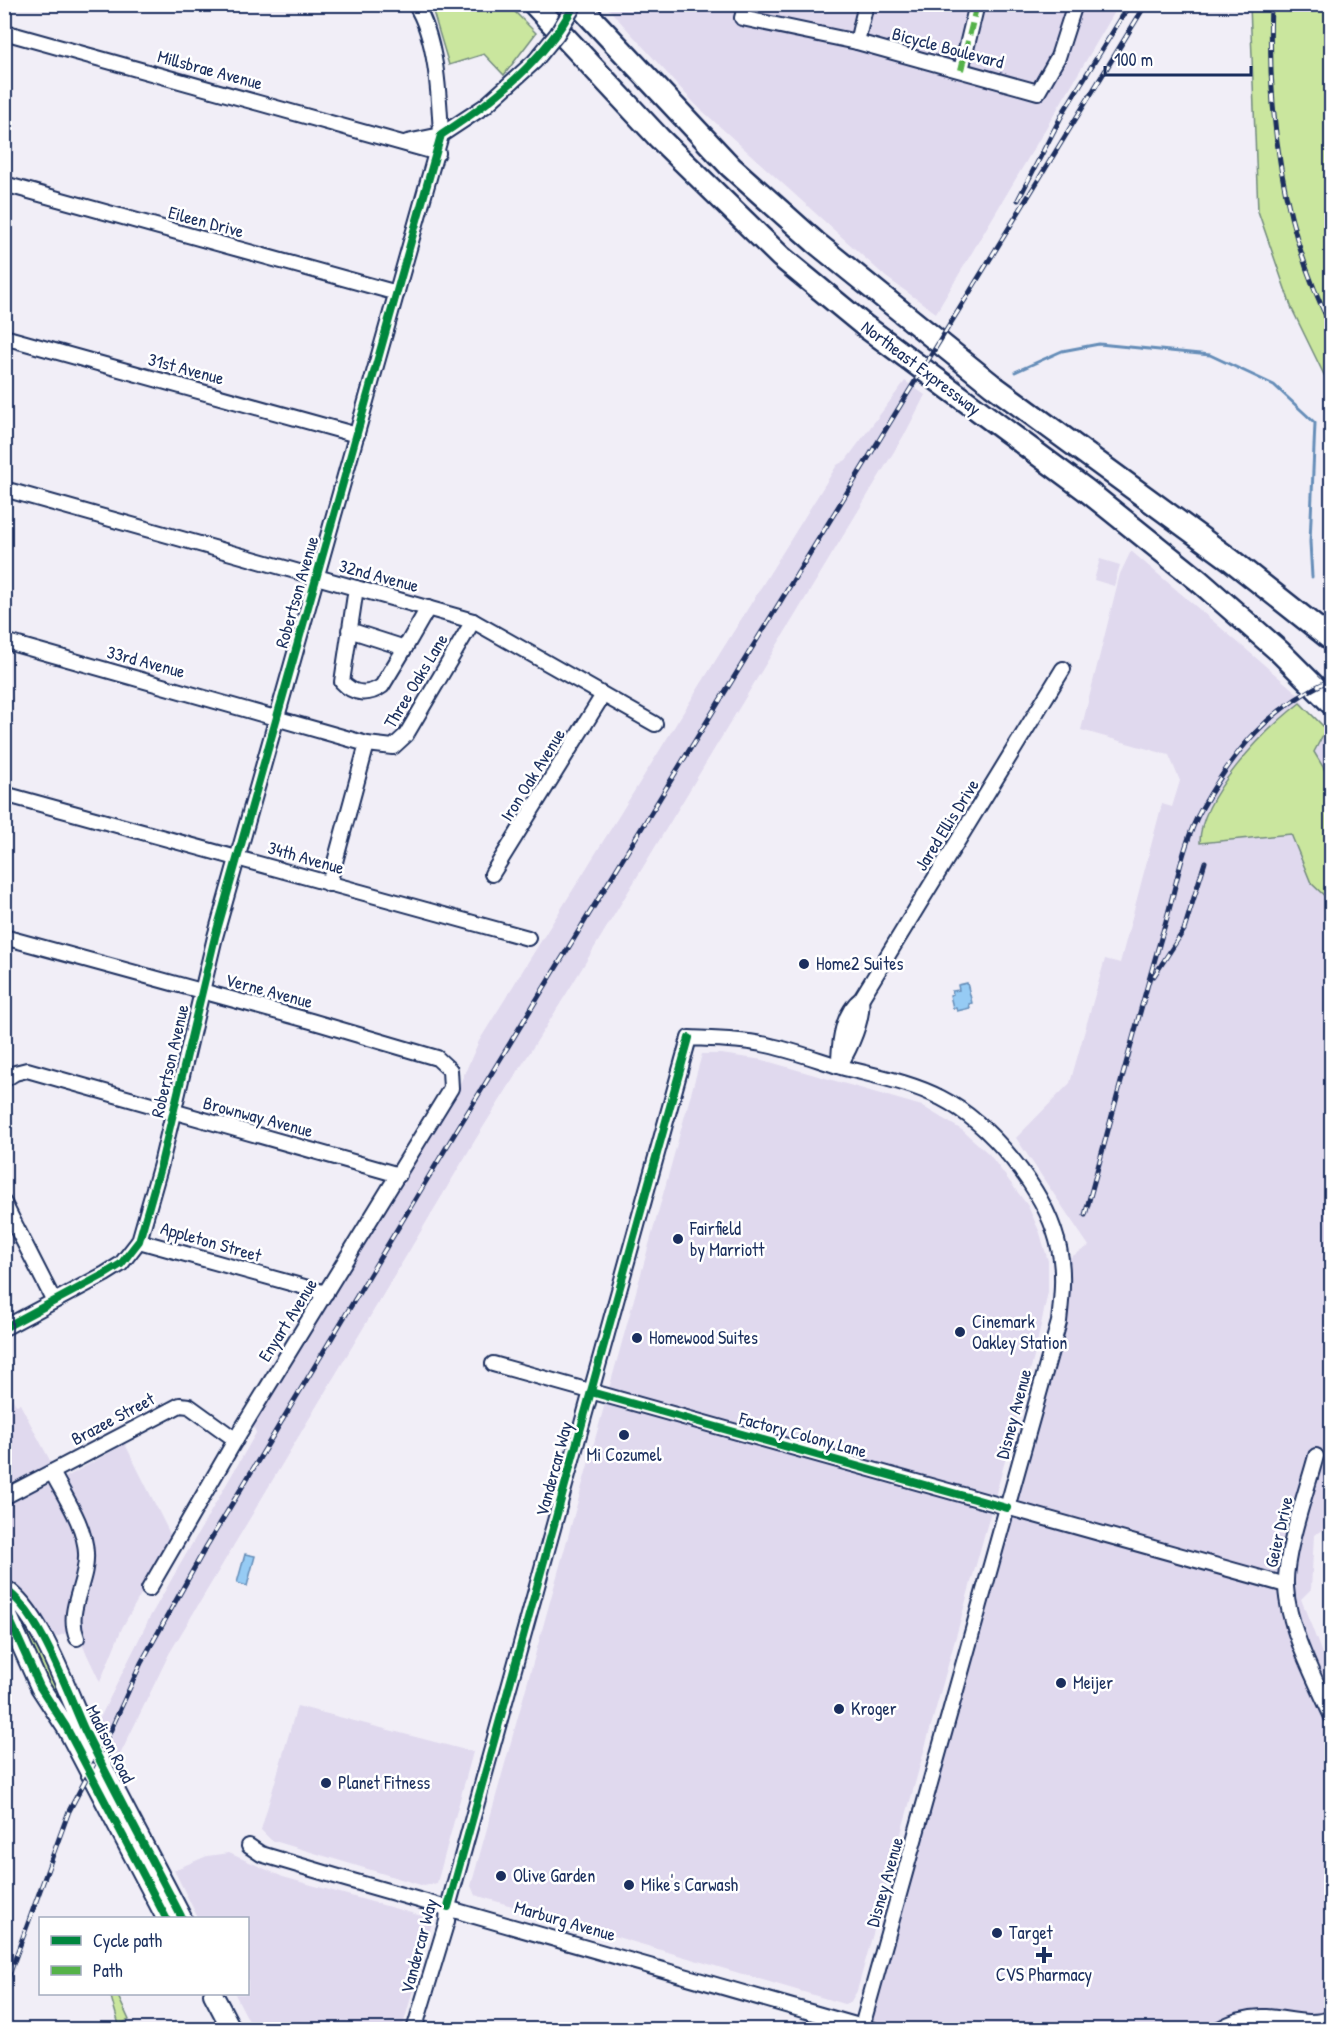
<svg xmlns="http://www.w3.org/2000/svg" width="1336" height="2034" font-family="'Patrick Hand',sans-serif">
<rect width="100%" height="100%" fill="#f1eef7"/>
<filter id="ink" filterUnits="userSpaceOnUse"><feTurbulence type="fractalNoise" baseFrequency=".0167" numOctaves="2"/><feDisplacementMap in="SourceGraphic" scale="12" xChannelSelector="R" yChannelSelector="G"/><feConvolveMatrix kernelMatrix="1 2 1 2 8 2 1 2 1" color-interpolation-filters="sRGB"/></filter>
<g filter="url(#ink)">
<!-- built -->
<g fill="#e0d9ee">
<path d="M605 5H1119L936 313 886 277 696 105Z"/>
<path d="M905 381 925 395 907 430 570 988 477 1137 169 1654 118 1759 109 1754 95 1728 151 1615 256 1433 253 1424 455 1095 479 1041 837 465 846 460Z"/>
<path d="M1131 551 1297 693 1331 751 1332 1524 1314 1535 1311 1589 1301 1599 1331 1677V2029L861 2030 1059 1322 1061 1263 1089 1246 1016 1138 1070 1083 1105 959 1120 963 1162 804 1172 807 1180 781 1169 755 1081 730 1120 574Z"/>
<path d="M1100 559 1120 565 1114 586 1094 580Z"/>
<path d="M702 1054H721L763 1060 922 1106 962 1130 989 1154 1028 1206 1040 1233 1048 1261V1292L1034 1357 857 1991 850 2003 844 2004 475 1895 471 1886Z"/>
<path d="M4 1384 16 1405 20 1404 55 1470 83 1553 72 1631 56 1637 14 1631 5 1635Z"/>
<path d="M125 1444 172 1538 122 1628 100 1682 80 1640 77 1623 91 1567 61 1480Z"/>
<path d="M297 1706 473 1752 437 1883 424 1886 271 1840 261 1830Z"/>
<path d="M229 1853 283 1877 429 1918 431 1926 402 2029H253L235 1994H248V1918H198L174 1870 207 1856Z"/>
</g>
<!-- green -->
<g fill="#cae69e" stroke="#728a7e" stroke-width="1.5">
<path d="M431 5H508L536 33 504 75 484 54 449 65Z"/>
<path d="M1250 5H1331V389L1292 309 1258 211Z"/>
<path d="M1300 703 1326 729 1314 752 1331 780V902L1311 883 1291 834 1200 843C1199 797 1265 730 1300 703Z"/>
<path d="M11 1601 30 1627 68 1706 62 1709 46 1687Z"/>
<path d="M117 1994 129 2020 119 2025 111 1997Z"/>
</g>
<!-- water -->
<g fill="#96cbf4" stroke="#658db8" stroke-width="1.5">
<path d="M967 983 972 1003 969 1004 970 1008 957 1011 956 1008H953L950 995 953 994 952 991 959 990 958 985Z"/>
<path d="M245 1554 255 1556 247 1586 237 1583Z"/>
</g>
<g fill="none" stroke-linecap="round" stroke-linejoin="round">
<!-- stream -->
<path stroke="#658db8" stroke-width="3" d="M1015 372 1062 351 1099 344 1210 355 1274 385 1315 423 1310 542 1312 577"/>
<defs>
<g id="minor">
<path d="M746 4 742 18 857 42 1038 92 1058 57 1075 4"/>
<path d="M4 32 438 153"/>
<path d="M857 42 866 4"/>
<path d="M961 70 977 4"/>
<path d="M407 142 441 135C439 96 437 38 415 4"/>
<path d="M4 184 397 293"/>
<path d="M4 337 357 435"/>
<path d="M4 489 473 621 655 724"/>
<path d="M349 630 405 648 382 686C368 696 353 694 342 682L356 588"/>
<path d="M4 641 367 744 393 747 406 735 473 621"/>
<path d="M405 648 428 608"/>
<path d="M4 794 528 938"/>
<path d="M492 874 603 695"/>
<path d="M329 884 367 744"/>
<path d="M4 937 311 1021 437 1058 450 1070 451 1088 240 1432 149 1589"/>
<path d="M840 1065C850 1048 864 1019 861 999"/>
<path d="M839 1066C839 1044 842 1013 861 999L1063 669"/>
<path d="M4 1080 15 1073 27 1070 399 1175"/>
<path d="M4 1203 54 1301"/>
<path d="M139 1241 326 1293"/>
<path d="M4 1328 105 1274 121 1264 139 1241 161 1164 215 937 441 135 485 106 535 61"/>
<path d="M493 1364 1286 1585"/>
<path d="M1316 1456C1307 1490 1284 1554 1286 1587 1288 1628 1315 1679 1332 1717"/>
<path d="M52 1472C64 1496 85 1525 86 1553 88 1583 65 1609 77 1638"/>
<path d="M4 1497 180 1405 189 1406 236 1440"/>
<path d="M249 1846 261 1854 342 1878 873 2030"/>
<path d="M414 2030 447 1921 448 1907 689 1038C714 1039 738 1039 762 1044 789 1049 815 1059 841 1067 875 1076 910 1082 941 1098 990 1123 1043 1188 1057 1240 1065 1267 1062 1295 1059 1322L861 2030"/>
<path d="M1217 2030C1233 2021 1248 2016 1266 2017 1288 2018 1310 2027 1332 2018"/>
</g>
<g id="major">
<path d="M4 1589C39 1609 68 1694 85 1731 116 1794 150 1856 182 1918"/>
<path d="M4 1607 40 1687 66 1727 166 1918"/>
<path d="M213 1994 232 2030"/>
</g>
<g id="highway">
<path d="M534 4 659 138 781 257 866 327 1086 490 1198 580 1279 651 1332 704"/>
<path d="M578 4 731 167 815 242 992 385 1231 560 1332 640"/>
</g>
</defs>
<!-- minor casing -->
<use href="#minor" stroke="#1b2f5e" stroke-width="18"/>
<!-- major casing -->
<use href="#major" stroke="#1b2f5e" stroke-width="22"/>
<!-- highway casing -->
<use href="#highway" stroke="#1b2f5e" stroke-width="26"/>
<!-- minor -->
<use href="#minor" stroke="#fff" stroke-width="14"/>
<!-- major -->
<use href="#major" stroke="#fff" stroke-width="18"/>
<!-- highway -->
<use href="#highway" stroke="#fff" stroke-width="21"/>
<defs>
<g id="rail">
<path d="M1271 4C1267 113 1282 230 1332 328"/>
<path d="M1018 200 1064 111 1130 4"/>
<path d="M1154 976 1184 930 1205 862"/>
<path d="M1085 1215C1112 1117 1137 1019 1166 921 1176 886 1184 839 1202 808 1236 748 1268 709 1332 679"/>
<path d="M4 1989 69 1811 104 1745 141 1663 206 1547 455 1133 1146 4"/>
</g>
</defs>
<!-- rail casing -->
<use href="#rail" stroke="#1b2f5e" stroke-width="5"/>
<!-- rail -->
<use href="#rail" stroke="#fff" stroke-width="3" stroke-dasharray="9" stroke-linecap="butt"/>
<defs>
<path id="minor-bridge" d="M535 61 557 34 575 4"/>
</defs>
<!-- minor-bridge casing -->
<use href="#minor-bridge" stroke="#1b2f5e" stroke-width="18" stroke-linecap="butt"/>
<!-- minor-bridge -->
<use href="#minor-bridge" stroke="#fff" stroke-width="14"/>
<!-- quiet -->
<path stroke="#55b248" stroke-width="6" stroke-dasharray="12 6" stroke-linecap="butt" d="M961 70 977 4"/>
<defs>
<g id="cycleway">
<path d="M4 1328 105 1274 121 1264 139 1241 161 1164 215 937 441 135C495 100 543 62 575 4"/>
<path d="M591 1392 1007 1508"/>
<path d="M4 1589C39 1609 68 1694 85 1731 116 1794 150 1856 182 1918"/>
<path d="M4 1607 40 1687 66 1727 166 1918"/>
<path d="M448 1907 689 1038"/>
</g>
</defs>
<!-- cycleway casing -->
<use href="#cycleway" stroke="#fff" stroke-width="11"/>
<!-- cycleway -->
<use href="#cycleway" stroke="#00873e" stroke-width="8"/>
</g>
</g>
<!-- markers -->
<g fill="#1b2f5e" stroke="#fff" stroke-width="2">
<circle cx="804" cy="964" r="6"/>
<circle cx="678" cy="1239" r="6"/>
<circle cx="960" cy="1332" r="6"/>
<circle cx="637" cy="1338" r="6"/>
<circle cx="624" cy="1435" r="6"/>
<circle cx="1061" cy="1683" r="6"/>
<circle cx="839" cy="1709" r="6"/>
<circle cx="326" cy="1783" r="6"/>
<circle cx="501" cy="1876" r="6"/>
<circle cx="629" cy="1885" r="6"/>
<circle cx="997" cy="1933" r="6"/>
<path d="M1041 1946h6v6h6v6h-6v6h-6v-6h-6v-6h6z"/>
</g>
<g text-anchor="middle" stroke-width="5" stroke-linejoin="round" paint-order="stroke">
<!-- street labels -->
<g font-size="18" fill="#1b2f5e" stroke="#fff">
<text transform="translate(948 48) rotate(15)" y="6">Bicycle Boulevard</text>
<text transform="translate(210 70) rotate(15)" y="6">Millsbrae Avenue</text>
<text transform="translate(206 222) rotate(15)" y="6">Eileen Drive</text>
<text transform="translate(921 368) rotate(37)" y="6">Northeast Expressway</text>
<text transform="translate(186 369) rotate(15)" y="6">31st Avenue</text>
<text transform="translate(379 576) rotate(15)" y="6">32nd Avenue</text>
<text transform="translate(297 592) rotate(-74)" y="6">Robertson Avenue</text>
<text transform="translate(146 662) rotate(15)" y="6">33rd Avenue</text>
<text transform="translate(416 681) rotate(-59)" y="6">Three Oaks Lane</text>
<text transform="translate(533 775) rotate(-58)" y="6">Iron Oak Avenue</text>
<text transform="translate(947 825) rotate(-58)" y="6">Jared Ellis Drive</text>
<text transform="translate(306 858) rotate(16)" y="6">34th Avenue</text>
<text transform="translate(269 991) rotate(15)" y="6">Verne Avenue</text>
<text transform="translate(170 1061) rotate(-77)" y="6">Robertson Avenue</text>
<text transform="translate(258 1117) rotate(15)" y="6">Brownway Avenue</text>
<text transform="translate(211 1242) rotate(16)" y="6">Appleton Street</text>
<text transform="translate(288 1320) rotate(-58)" y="6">Enyart Avenue</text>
<text transform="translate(1014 1414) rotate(-75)" y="6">Disney Avenue</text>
<text transform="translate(113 1419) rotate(-28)" y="6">Brazee Street</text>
<text transform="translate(803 1435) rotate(15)" y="6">Factory Colony Lane</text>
<text transform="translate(554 1469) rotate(-75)" y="6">Vandercar Way</text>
<text transform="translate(1279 1532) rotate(-77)" y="6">Geier Drive</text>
<text transform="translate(110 1744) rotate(63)" y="6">Madison Road</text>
<text transform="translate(885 1882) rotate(-74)" y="6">Disney Avenue</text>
<text transform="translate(565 1921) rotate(16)" y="6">Marburg Avenue</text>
<text transform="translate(419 1946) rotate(-75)" y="6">Vandercar Way</text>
</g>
<!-- poi labels -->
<g font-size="18" fill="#1b2f5e" stroke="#fff" text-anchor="start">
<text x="816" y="970">Home2 Suites</text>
<text x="690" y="1235">Fairfield<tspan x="690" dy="21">by Marriott</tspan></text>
<text x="972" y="1328">Cinemark<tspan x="972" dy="21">Oakley Station</tspan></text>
<text x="649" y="1344">Homewood Suites</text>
<text x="624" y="1461" text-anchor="middle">Mi Cozumel</text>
<text x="1073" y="1689">Meijer</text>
<text x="851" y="1715">Kroger</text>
<text x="338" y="1789">Planet Fitness</text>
<text x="513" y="1882">Olive Garden</text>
<text x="641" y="1891">Mike's Carwash</text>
<text x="1009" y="1939">Target</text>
<text x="1044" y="1981" text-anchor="middle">CVS Pharmacy</text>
</g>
</g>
<!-- margin -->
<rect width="1336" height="2034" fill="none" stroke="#fff" stroke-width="24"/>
<rect x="12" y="12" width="1312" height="2010" fill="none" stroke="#1b2f5e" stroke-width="2" filter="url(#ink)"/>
<!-- legend -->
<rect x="39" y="1917" width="210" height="78" fill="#ffffff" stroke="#a4acbf" stroke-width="1.5"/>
<rect x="51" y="1936" width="30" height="9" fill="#00873e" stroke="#a4acbf" stroke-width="1.5"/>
<text x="93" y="1947" font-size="18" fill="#1b2f5e">Cycle path</text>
<rect x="51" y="1966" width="30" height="9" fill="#55b248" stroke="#a4acbf" stroke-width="1.5"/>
<text x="93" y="1977" font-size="18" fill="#1b2f5e">Path</text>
<!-- scale -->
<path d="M1105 66v9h146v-9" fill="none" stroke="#1b2f5e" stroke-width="3"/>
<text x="1114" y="66" font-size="18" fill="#1b2f5e" stroke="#ffffff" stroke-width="4.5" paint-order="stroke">100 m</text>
</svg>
